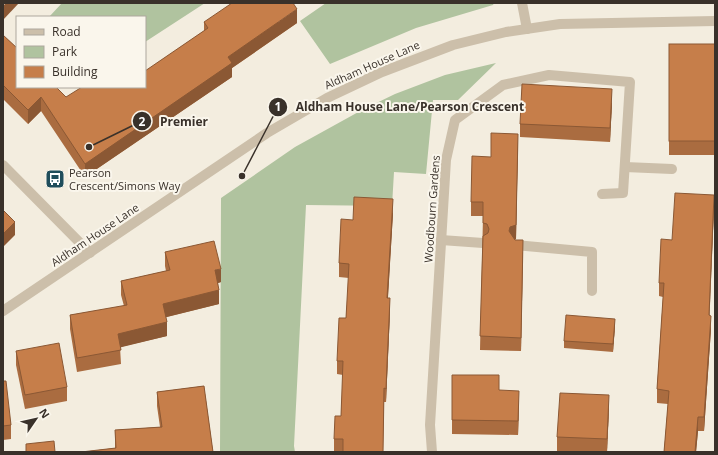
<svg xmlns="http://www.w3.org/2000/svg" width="718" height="455" font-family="'Open Sans',sans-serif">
<rect width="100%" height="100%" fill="#f3eddf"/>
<!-- green -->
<g fill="#b0c39f">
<path d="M62 3H205L145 42V17H49Z"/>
<path d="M326 3H494L493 5 416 28 330 64 300 21Z"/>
<path d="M496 63 458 100H433L426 174 394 172 392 206 306 205 294 446 295 452H220L221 198 295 147 362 110 395 94 445 75Z"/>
</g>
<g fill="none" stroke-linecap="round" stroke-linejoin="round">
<!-- service -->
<g stroke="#ccbfaa" stroke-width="10">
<path d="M522 3 527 29"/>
<path d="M441 240 483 243"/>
<path d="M515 245 592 252V291"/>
</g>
<!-- minor -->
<g stroke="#ccbfaa" stroke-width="10">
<path d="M3 165 90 253"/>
<path d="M625 167 672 169"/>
<path d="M432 452 430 425 446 160 455 120 503 85 549 75 630 82 623 193 602 194"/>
</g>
<!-- tertiary -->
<path stroke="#ccbfaa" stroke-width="10" d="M3 311 267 133 327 98 382 72 453 45 506 32 560 24 715 21"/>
</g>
<!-- wall -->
<g fill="#aa6c40">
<path d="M204 22 297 23 232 68V77L85 177 41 111 28 124 3 99V35L66 97 121 88 204 31Z"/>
<rect x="669" y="44" width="46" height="111"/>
<path d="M612 103 610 142 520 137V124Z"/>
<path d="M518 147 516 239H515L523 253 521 351 480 350 483 216H471V202L491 157Z"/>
<path d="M714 209 709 315 711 329 704 431H698L696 452H664L668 404 657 403V389L663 297 659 296V283L672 240Z"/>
<path d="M393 213 388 298 390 312 386 402H384L383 452H334V439L341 416 343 375 337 374V361L346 318 349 278 339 277V263L353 220Z"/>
<path d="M165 252 221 282 218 283 219 304 166 317 167 336 120 347 121 364 77 372 70 329V315L124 306 121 295V281L166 271 165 266Z"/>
<path d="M615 326 613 352 564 348V341Z"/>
<path d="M16 351 67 387V401L25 409 16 365Z"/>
<path d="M452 375 499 390 519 405 518 435 452 434Z"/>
<path d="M3 381 11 425V439L3 440Z"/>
<path d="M204 386 213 452H81L115 448V430L160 427 157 406V392Z"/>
<path d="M609 408 607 452 557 451V437Z"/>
</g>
<!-- shaded-wall -->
<g fill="#8b5834">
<path d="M6 3H19L3 20V6Z"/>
<path d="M297 9V23L232 68V77L85 177V164L228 57Z"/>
<path d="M612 89V103L610 142V128Z"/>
<path d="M41 97V111L28 124V110Z"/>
<path d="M518 134 516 239 510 241 509 231 510 227Z"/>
<path d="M714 195V209L709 329V315Z"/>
<path d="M393 199V213L387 312V298Z"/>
<path d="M15 222V235L3 247V234Z"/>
<path d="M523 240V253L521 351V338Z"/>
<path d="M221 269V282L215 284V270Z"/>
<path d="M219 290V304L163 318V304Z"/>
<path d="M390 298V312L386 402V389Z"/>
<path d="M711 316V329L704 431V417Z"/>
<path d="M615 319V326L613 352V344Z"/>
<path d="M167 322V336L118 348V334Z"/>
<path d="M519 391V405L518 435V421Z"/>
<path d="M609 395V408L607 452V439Z"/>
<path d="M698 417V431L696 452H695Z"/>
</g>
<!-- building -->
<g fill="#c67e4a" stroke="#8b5834">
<path d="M232 3H293L297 9 228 57 232 63 85 164 41 97 28 110 3 85V35L17 48V87H56L66 97 82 87H120L121 88 122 87H145V71L208 28 204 22Z"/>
<rect x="669" y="44" width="46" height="97"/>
<path d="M522 84 612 89 610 128 520 124Z"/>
<path d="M491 133 518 134 516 225 510 227 509 231 515 240H523L521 338 480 336 483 236 488 233 489 229 487 224 483 223V202H471L472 156 491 157Z"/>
<path d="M675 193 714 195 709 315 711 316 704 417H698L695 452H664L669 391 657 389 664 283H659L661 239 672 240Z"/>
<path d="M354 197 393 199 387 298H390L387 364 386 389 384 388 383 452H343V439H334L335 416H341L343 361H337L339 318H346L349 264 339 263 341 219 353 220Z"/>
<path d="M3 210 15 222 3 234Z"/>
<path d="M214 241 221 269 215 270 219 290 163 304 167 322 118 334 121 350 77 358 70 315 127 305 121 281 170 270 165 252Z"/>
<path d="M566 315 615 319 613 344 564 341Z"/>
<path d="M59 343 67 387 25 395 16 351Z"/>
<path d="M452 375H499V390L519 391 518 421 452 420Z"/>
<path d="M3 381H6L11 425 3 426Z"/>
<path d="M204 386 213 452H81L116 448 115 430 162 427 157 392Z"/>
<path d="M560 393 609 395 607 439 557 437Z"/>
<path d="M54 441 55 452H26V444Z"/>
</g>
<!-- icons -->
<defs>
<symbol id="bus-square" viewBox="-11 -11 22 22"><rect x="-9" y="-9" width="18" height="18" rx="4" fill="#1f4d5b" stroke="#faf6ec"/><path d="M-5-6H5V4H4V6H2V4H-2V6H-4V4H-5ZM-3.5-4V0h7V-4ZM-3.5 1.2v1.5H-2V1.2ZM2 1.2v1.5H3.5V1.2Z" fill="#fff"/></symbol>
</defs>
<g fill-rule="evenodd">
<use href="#bus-square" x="44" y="168" width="22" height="22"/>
</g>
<g text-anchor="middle" stroke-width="4" stroke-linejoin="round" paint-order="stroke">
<!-- street labels -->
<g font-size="11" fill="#39312a" stroke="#faf6ec">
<text transform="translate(372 65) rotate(-24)" y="4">Aldham House Lane</text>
<text transform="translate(432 209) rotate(-86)" y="4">Woodbourn Gardens</text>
<text transform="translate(95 235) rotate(-34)" y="4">Aldham House Lane</text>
</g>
<!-- poi labels -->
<g font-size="11" fill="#39312a" stroke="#faf6ec" text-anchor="start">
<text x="69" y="177">Pearson<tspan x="69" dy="13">Crescent/Simons Way</tspan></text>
</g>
</g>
<!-- callouts -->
<path fill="none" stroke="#39312a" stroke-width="1.5" d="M242 176L278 107M89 147L142 121"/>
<g fill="#39312a" stroke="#faf6ec" stroke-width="1.5">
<circle cx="242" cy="176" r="4"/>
<circle cx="89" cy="147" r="4"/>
<circle cx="278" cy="107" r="10"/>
<circle cx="142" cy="121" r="10"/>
</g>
<g font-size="12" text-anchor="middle" font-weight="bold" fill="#fff">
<text x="278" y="111">1</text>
<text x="142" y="126">2</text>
</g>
<g font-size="12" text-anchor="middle" font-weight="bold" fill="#39312a" stroke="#faf6ec" stroke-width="4" stroke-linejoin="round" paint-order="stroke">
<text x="410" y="111">Aldham House Lane/Pearson Crescent</text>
<text x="184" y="126">Premier</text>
</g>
<!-- border -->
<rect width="718" height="455" fill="none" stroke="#39312a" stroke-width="8"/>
<!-- legend -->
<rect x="16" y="16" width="130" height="72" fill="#faf6ec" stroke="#ada79e"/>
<rect x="24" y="29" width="20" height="6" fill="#ccbfaa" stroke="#ada79e"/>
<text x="52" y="36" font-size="12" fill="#39312a">Road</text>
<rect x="24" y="46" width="20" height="12" fill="#b0c39f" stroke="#ada79e"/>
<text x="52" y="56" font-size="12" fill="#39312a">Park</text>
<rect x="24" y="66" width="20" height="12" fill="#c67e4a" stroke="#ada79e"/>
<text x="52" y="76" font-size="12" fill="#39312a">Building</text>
<!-- north arrow -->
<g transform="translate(36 419) rotate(56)" stroke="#faf6ec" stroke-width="3" paint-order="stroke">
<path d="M0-3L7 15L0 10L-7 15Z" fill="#39312a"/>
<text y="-6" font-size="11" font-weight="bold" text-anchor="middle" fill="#39312a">N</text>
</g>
</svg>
